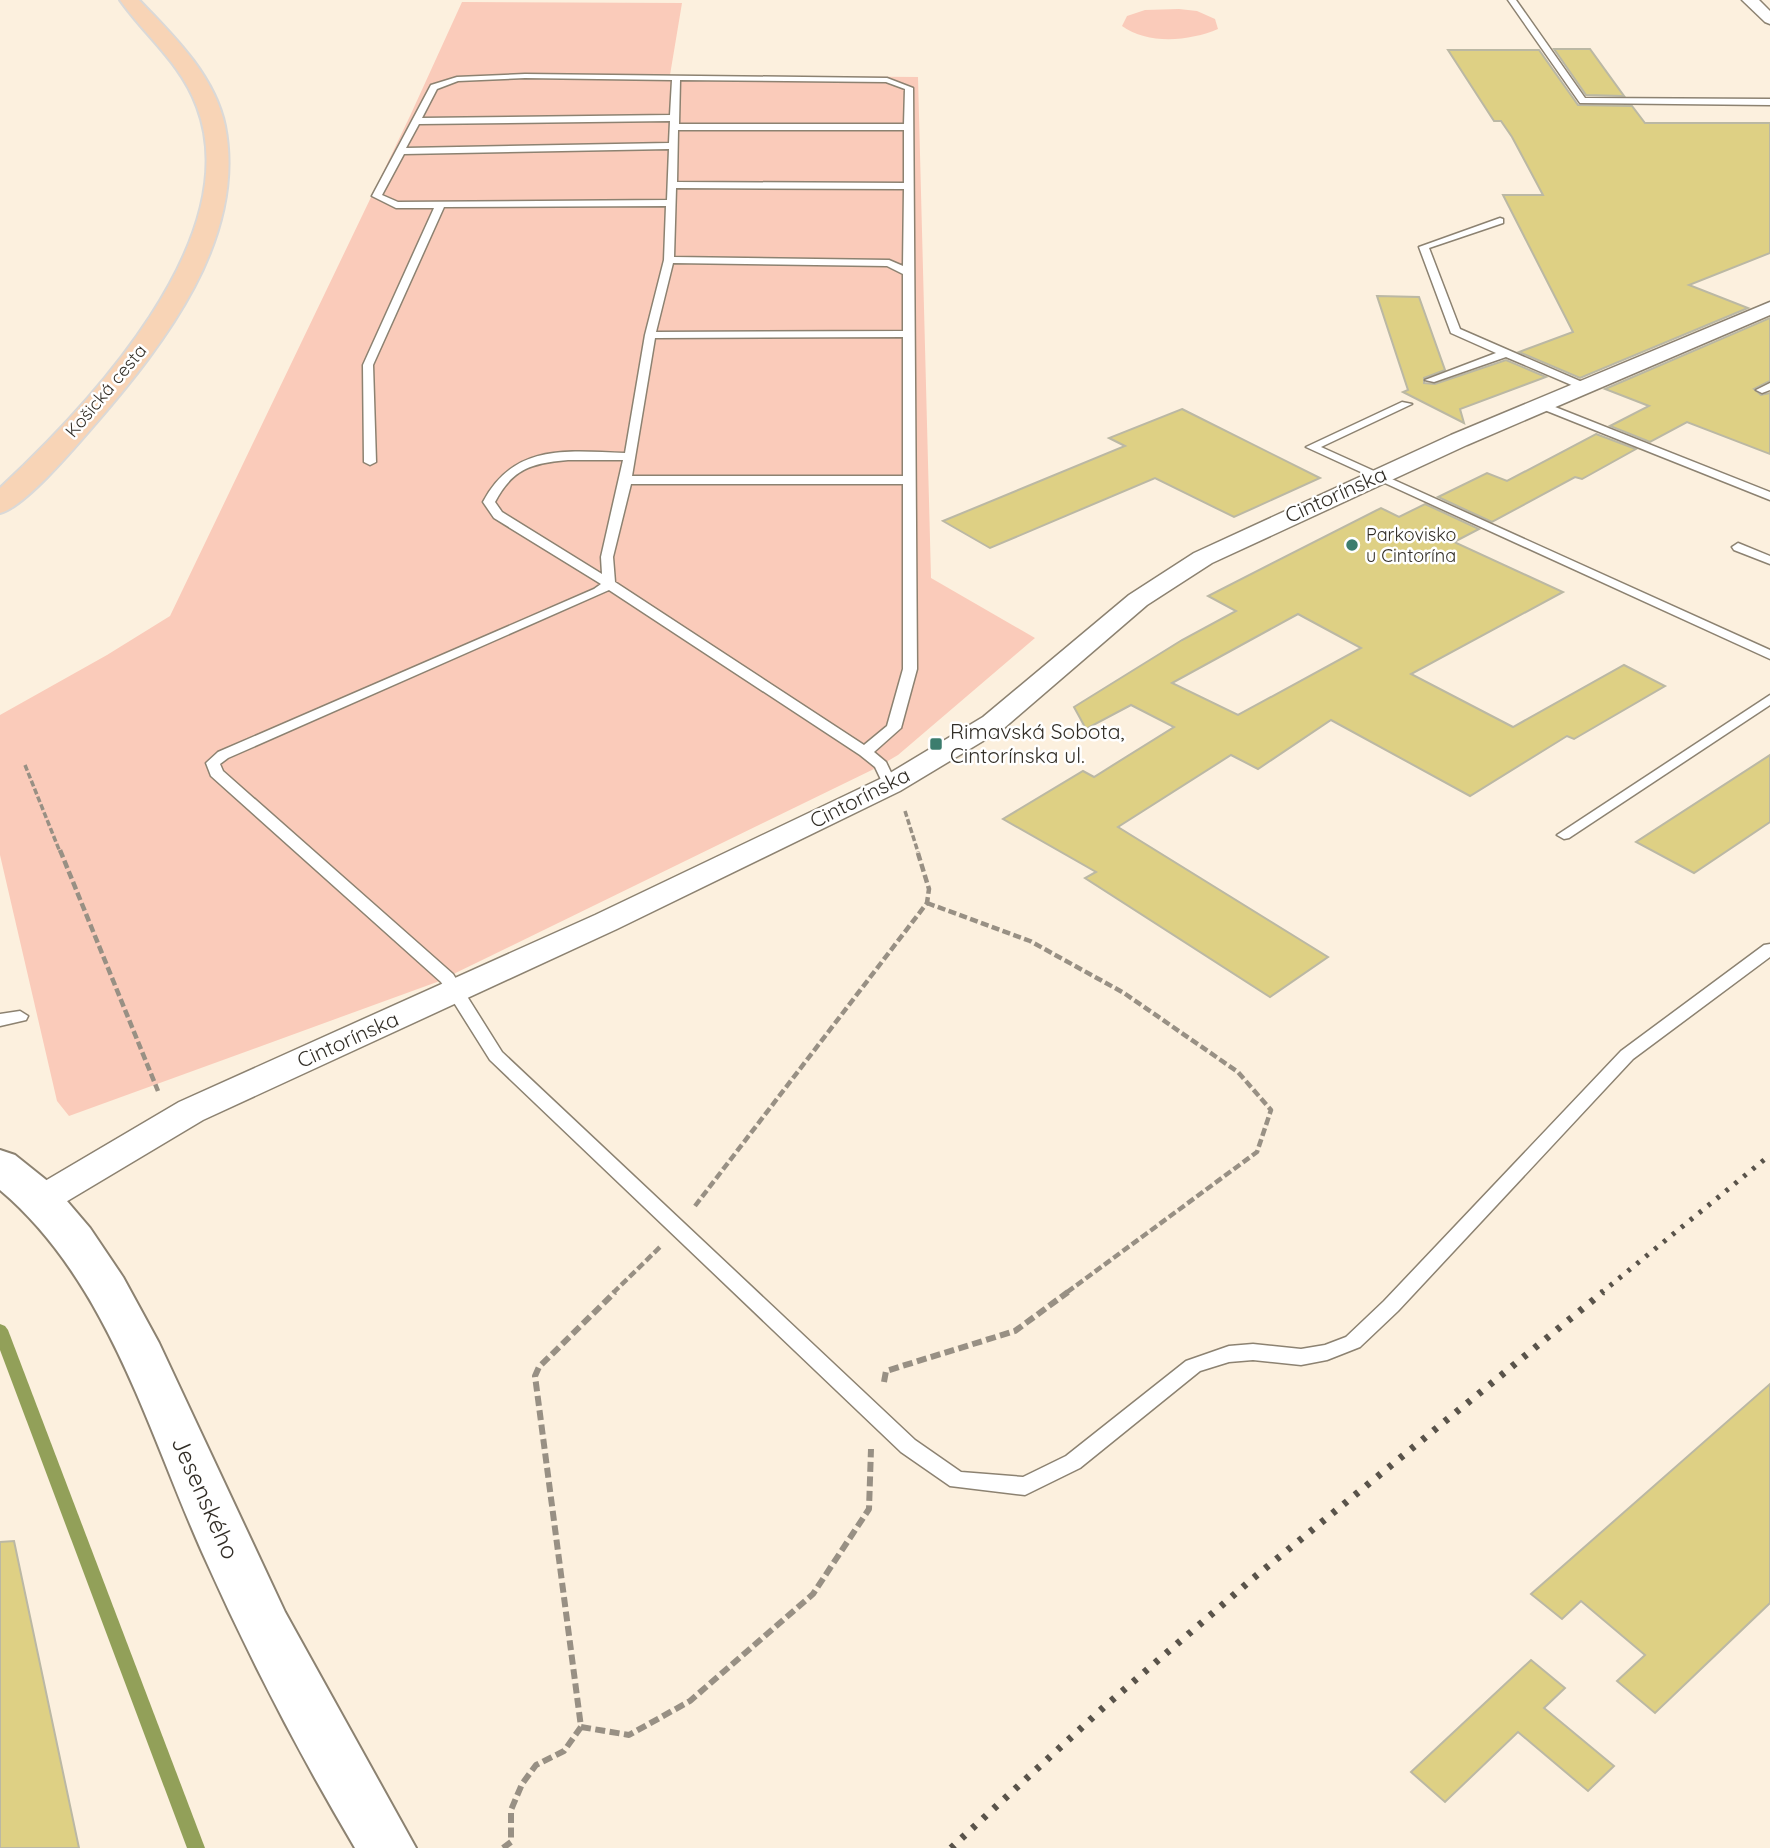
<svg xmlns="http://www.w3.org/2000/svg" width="1770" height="1848" font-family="Quicksand,sans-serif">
<rect width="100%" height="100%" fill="#fcf0de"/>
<!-- green -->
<g fill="#facbba">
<path d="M462 2 682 3 670 75 918 77 931 578 1035 638 898 755 876 768 437 982 69 1116 57 1101 0 855V715L107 655 170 616 410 116Z"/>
<path d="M1179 9 1197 11 1215 19 1218 29C1190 41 1148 45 1122 26L1127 16 1145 10Z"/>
</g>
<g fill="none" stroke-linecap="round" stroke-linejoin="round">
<!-- stream -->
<path fill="#92a059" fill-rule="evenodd" d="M0 1324 5 1326 8 1330 205 1848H187L0 1350Z"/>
</g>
<!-- building -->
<g fill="#ded084" stroke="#bbb8a4" stroke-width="2" fill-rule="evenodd">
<path d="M1554 49H1590L1624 96 1586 95Z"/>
<path d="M1448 50H1539L1578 105 1632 106 1645 123H1770V253L1689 285 1748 308 1580 378 1519 352 1573 332 1503 195H1543L1512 137 1501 121H1494Z"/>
<path d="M1377 296 1419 297 1445 370 1424 378V383L1435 384 1506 360 1546 377 1460 409 1464 423 1403 392 1408 390Z"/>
<path d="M1770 318V381L1754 389 1761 395 1770 393V454L1687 422 1650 442 1610 426 1649 406 1605 389Z"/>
<path d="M1182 409 1320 478 1234 517 1155 478 990 548 943 521 1125 446 1109 438Z"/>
<path d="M1596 434 1636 449 1582 479 1575 477 1492 522 1438 497 1487 473 1507 481Z"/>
<path d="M1425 504 1479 529 1454 542 1563 592 1411 674 1513 727 1624 665 1665 686 1574 739 1567 736 1470 796 1331 720 1258 769 1231 755 1118 827 1328 957 1270 997 1085 878 1096 872 1003 819 1083 771 1094 777 1174 727 1131 705 1086 729 1074 707 1182 640 1236 611 1208 596 1381 508 1399 517ZM1298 614 1361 648 1238 715 1172 683Z"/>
<path d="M1770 755V822L1694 873 1636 842Z"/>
<path d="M1770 1384V1603L1655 1713 1617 1681 1645 1655 1581 1601 1562 1619 1531 1594Z"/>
<path d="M14 1541 79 1848H0V1542Z"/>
<path d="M1531 1660 1565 1688 1544 1708 1614 1766 1588 1791 1518 1732 1445 1802 1411 1772Z"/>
</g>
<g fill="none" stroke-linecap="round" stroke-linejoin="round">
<defs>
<g id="service">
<path d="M1508 0H1516L1585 98 1770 99V105L1580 103Z"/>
<path d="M525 74 887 78 913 88 917 669 901 728 874 752 886 762 897 785 890 789 885 788 875 767 860 755 609 590 228 758 220 764 223 771 453 974 502 1052 915 1440 961 1472 1023 1477 1066 1456 1186 1361 1229 1346 1253 1344 1301 1349 1325 1345 1346 1337 1384 1301 1621 1051 1764 945 1770 944V957L1633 1059 1398 1311 1360 1347 1327 1360 1301 1365 1253 1360 1229 1362 1200 1371 1080 1468 1025 1495 950 1486 901 1452 490 1060 441 982 211 776 206 763 218 752 594 589 601 584 494 518 483 502C514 443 567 451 625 453L645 335 664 260 666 206 444 207 373 365 376 462 370 465 364 462 363 365 434 208H396L372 196 431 85 457 77ZM525 78 672 80 670 115 422 118 437 89 458 81ZM680 80 886 82 905 89 904 124H679ZM670 121 669 143 406 148 419 124ZM678 130H904V183L677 182ZM669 149 667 200 398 202 382 195 404 154ZM676 188 904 189 903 266 889 260 674 257ZM673 263 887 266 903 274V331L656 332ZM903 337V476H632L655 338ZM568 460H623L601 557 602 574 502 512 495 502C512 469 532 463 568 460ZM631 484H903V669L887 726 864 745 615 582 613 557Z"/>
<path d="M1500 218 1503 219V223L1429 248 1460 329 1589 385V389H1581L1506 357 1434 382 1425 380 1496 353 1451 333 1419 247Z"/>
<path d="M1770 383V390L1762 393 1756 390Z"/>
<path d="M1402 402 1412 404 1321 447 1770 650V659L1306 447Z"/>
<path d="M1537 403H1545L1770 492V500L1537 407Z"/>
<path d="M1738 543 1770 556V564L1734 550 1732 547Z"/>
<path d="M1770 695V705L1569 838 1564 839 1557 835Z"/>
<path d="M20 1011 28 1016 26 1020 0 1026V1014Z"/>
</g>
<g id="minor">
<path d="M1742 0H1759L1770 11V24L1765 22Z"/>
<path d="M1770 302V315L1467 445 1212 563 1147 605 1003 729 900 791 617 929 203 1120 54 1209 41 1213 28 1209 23 1200 28 1191 179 1102 595 915 880 779 983 717 1129 595 1194 553 1451 435Z"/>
</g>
<path id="tertiary" d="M0 1150 15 1155 55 1187 90 1228 123 1277 159 1343 285 1612 416 1848H355C298 1752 247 1653 202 1552 147 1428 107 1280 0 1190Z"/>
<path id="primary" d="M120 0H139C173 35 215 76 225 126 247 238 164 344 96 423 77 445 25 507 0 513V488C88 406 247 239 197 107 181 63 146 37 120 0Z"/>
</defs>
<!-- service casing -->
<use href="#service" stroke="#8c8271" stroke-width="3"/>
<!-- minor casing -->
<use href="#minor" stroke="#8c8271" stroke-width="3"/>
<!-- tertiary casing -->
<use href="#tertiary" stroke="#8c8271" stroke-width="4"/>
<!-- primary casing -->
<use href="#primary" stroke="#dad9d8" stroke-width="4"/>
<!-- path-far2 -->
<g stroke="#989084" stroke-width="3.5" stroke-dasharray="6 2.5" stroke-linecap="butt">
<path d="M25 765 60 852"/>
<path d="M905 811 918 852"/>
</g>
<!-- path-far1 -->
<g stroke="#989084" stroke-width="4.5" stroke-dasharray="8 3.5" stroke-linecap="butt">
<path d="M60 850 158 1091"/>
<path d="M927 903 1030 941 1124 993 1238 1072 1271 1110 1257 1152 1066 1293"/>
<path d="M695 1206 927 903 929 889 917 850"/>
<path d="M613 1293 660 1247"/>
</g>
<!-- path -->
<g stroke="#989084" stroke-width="6" stroke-dasharray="10 4.5" stroke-linecap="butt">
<path d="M884 1382 886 1371 1015 1331 1068 1292"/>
<path d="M581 1727 629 1735 690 1701 813 1594 869 1509 871 1449"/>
<path d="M503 1848 511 1842V1810L522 1784 536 1765 564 1751 581 1727 535 1376 539 1367 615 1292"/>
</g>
<!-- service -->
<use href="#service" fill="#fff" fill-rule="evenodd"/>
<!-- minor -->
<use href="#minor" fill="#fff" fill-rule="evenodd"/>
<!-- tertiary -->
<use href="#tertiary" fill="#fff" fill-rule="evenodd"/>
<!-- primary -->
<use href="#primary" fill="#f8d4b6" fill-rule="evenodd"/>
<!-- rail-far1 -->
<path stroke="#59534a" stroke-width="5" stroke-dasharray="3.5 8" stroke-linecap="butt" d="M1601 1293 1770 1155"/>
<!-- rail -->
<path stroke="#59534a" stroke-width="7" stroke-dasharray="4.5 10" stroke-linecap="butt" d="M951 1848 1104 1707 1251 1580 1603 1292"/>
</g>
<!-- markers -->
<g fill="#3c7d6e" stroke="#fff" stroke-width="2.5">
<circle cx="1352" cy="545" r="7"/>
<rect x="929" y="737" width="14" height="14" rx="3.5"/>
</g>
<g text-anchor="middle" stroke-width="5" stroke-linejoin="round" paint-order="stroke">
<!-- far-street labels -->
<g font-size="18" fill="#322e27" stroke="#fff">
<text transform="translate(106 391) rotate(-50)" y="6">Košická cesta</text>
</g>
<!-- far-poi labels -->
<g font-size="18" fill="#322e27" stroke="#fff" text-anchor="start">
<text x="1366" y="541">Parkovisko<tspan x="1366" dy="21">u Cintorína</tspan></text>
</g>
<!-- street labels -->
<g font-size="21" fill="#322e27" stroke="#fff">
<text transform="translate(1336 495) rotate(-24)" y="7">Cintorínska</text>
<text transform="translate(860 798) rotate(-27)" y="7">Cintorínska</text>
<text transform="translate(348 1040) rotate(-24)" y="7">Cintorínska</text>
</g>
<!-- poi labels -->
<g font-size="21" fill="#322e27" stroke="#fff" text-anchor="start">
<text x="950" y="739">Rimavská Sobota,<tspan x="950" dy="24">Cintorínska ul.</tspan></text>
</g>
<!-- near-street labels -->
<g font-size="24" fill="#322e27" stroke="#fff">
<text transform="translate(205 1498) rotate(66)" y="8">Jesenského</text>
</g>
</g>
</svg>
